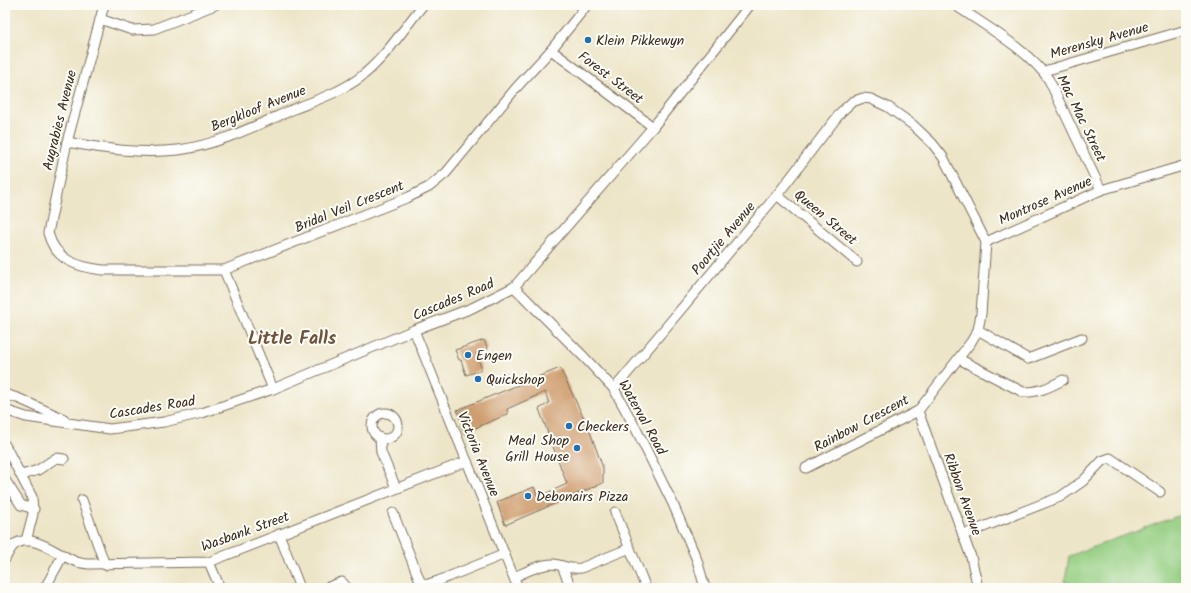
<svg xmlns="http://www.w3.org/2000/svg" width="1191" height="593" font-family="Kalam,sans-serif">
<rect width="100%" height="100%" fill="#fdfcf7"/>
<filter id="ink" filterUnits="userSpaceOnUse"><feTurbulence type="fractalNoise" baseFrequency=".025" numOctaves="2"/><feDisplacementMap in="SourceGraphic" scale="8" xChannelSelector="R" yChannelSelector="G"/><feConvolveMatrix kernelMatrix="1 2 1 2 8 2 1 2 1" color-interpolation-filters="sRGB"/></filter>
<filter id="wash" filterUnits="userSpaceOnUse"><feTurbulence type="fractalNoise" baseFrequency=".012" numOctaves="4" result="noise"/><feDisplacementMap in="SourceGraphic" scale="16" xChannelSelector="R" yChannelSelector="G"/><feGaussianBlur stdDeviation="0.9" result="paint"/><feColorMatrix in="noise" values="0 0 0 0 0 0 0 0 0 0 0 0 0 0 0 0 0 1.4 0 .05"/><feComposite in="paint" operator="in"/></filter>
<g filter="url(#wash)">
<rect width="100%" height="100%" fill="#ede5c8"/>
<!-- green -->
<path fill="#94ce81" stroke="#687c50" d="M1186 513V588H1064L1069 556Z"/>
<g id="blocks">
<!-- building -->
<g fill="#cf9e6f">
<path d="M484 340 488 349 476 353 482 370 466 375 461 360H459L455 350Z"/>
<path d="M560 368 589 429 603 468V483L505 525 497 502 534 487 538 497 567 484 539 409 549 403 545 392 507 409 508 414 466 432 457 410Z"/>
</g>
</g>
</g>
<g filter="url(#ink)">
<use href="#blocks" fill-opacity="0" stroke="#796b5a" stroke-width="1"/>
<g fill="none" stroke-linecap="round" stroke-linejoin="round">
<defs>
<g id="minor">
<path d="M104 5 67 142 48 233C55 260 77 267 103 270H224L409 197 429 187 446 173 516 88 551 50 587 5"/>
<path d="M955 5C984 25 1030 51 1049 80L1101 190"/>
<path d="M100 19 132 30 154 29 215 5"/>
<path d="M551 50 653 127"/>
<path d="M1044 71 1186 30"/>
<path d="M67 142C104 149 140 154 178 150 218 145 257 125 294 109 317 100 343 91 362 76 386 57 404 28 423 5"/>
<path d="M777 195 857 262"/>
<path d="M986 242 1101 190 1186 165"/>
<path d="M224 270 273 389"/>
<path d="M514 287 584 357 614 389 636 429 673 504 697 560 705 588"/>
<path d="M414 330 518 588"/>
<path d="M978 330 1028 359 1082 338"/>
<path d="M959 359 1023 392C1037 393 1050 387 1063 380"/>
<path d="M614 389 777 195 841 112 852 102 863 98 871 99 888 107 913 125 932 143 943 157 986 242 981 314 978 330 971 342 918 411 806 468"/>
<path d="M5 394 20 399 64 419"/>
<path d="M5 410 26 417 110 429 164 422 202 413 273 389 414 330 472 308 514 287 653 127 750 5"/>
<path d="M918 411 971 557 978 588"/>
<circle cx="385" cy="426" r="13"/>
<path d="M380 438 381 452 396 488"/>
<path d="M5 445 32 497 33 514 26 541"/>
<path d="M22 475 38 470 56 458 64 459"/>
<path d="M5 480 21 505 34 509"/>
<path d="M82 500 105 565"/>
<path d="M615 512 646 588"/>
<path d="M393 513 420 581 425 585 438 581 505 554"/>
<path d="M279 534 300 588"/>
<path d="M963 535 1060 497 1083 481 1102 461 1110 458 1160 492"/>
<path d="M5 559C7 555 10 549 13 546 30 529 60 557 77 562 81 563 85 564 89 564L209 562 467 461"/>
<path d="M209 562 220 588"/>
<path d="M562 566 571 588"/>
<path d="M514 577C526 572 540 564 553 564 563 565 571 570 581 568L630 548"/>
<path d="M45 588 63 555"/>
<path d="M326 588 342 582 347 588"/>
</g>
</defs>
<!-- minor casing -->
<use href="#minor" stroke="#796b5a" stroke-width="11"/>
<!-- minor -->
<use href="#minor" stroke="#fff" stroke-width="9"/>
</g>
</g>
<!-- markers -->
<g fill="#1f6fb2" stroke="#fdfcf7" stroke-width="1.5">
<circle cx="588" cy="40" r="4"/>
<circle cx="468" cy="355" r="4"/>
<circle cx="478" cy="379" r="4"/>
<circle cx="569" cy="426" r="4"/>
<circle cx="577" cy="448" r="4"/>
<circle cx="528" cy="496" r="4"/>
</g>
<g text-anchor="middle" stroke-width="4" stroke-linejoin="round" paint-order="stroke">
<!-- poi labels -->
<g font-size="14" fill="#3b2a1e" stroke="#fdfcf7" text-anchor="start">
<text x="596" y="45">Klein Pikkewyn</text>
<text x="476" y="360">Engen</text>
<text x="486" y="384">Quickshop</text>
<text x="577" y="431">Checkers</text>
<text x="569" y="445" text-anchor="end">Meal Shop<tspan x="569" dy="16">Grill House</tspan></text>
<text x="536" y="501">Debonairs Pizza</text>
</g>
<!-- street labels -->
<g font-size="14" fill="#3b2a1e" stroke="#fdfcf7">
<text transform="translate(1099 40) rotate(-16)" y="5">Merensky Avenue</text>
<text transform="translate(611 77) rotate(37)" y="5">Forest Street</text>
<text transform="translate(258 108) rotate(-22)" y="5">Bergkloof Avenue</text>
<text transform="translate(1082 118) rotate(64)" y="5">Mac Mac Street</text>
<text transform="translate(59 120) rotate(-76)" y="5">Augrabies Avenue</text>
<text transform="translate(1045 200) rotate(-24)" y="5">Montrose Avenue</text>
<text transform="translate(349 206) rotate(-22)" y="5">Bridal Veil Crescent</text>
<text transform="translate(826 217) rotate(40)" y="5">Queen Street</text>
<text transform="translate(723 238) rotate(-50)" y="5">Poortjie Avenue</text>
<text transform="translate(453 299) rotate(-23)" y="5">Cascades Road</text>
<text transform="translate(152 407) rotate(-9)" y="5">Cascades Road</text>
<text transform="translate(643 417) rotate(61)" y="5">Waterval Road</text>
<text transform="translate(861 423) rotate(-28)" y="5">Rainbow Crescent</text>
<text transform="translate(479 454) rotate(68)" y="5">Victoria Avenue</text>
<text transform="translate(963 494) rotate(70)" y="5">Ribbon Avenue</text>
<text transform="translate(245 531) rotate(-20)" y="5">Wasbank Street</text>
</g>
<!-- district labels -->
<g font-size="18" font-weight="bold" fill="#6f533a" stroke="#fdfcf7">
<text x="292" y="344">Little Falls</text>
</g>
</g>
<!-- margin -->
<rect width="1191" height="593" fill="none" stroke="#fdfcf7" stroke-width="20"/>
</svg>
